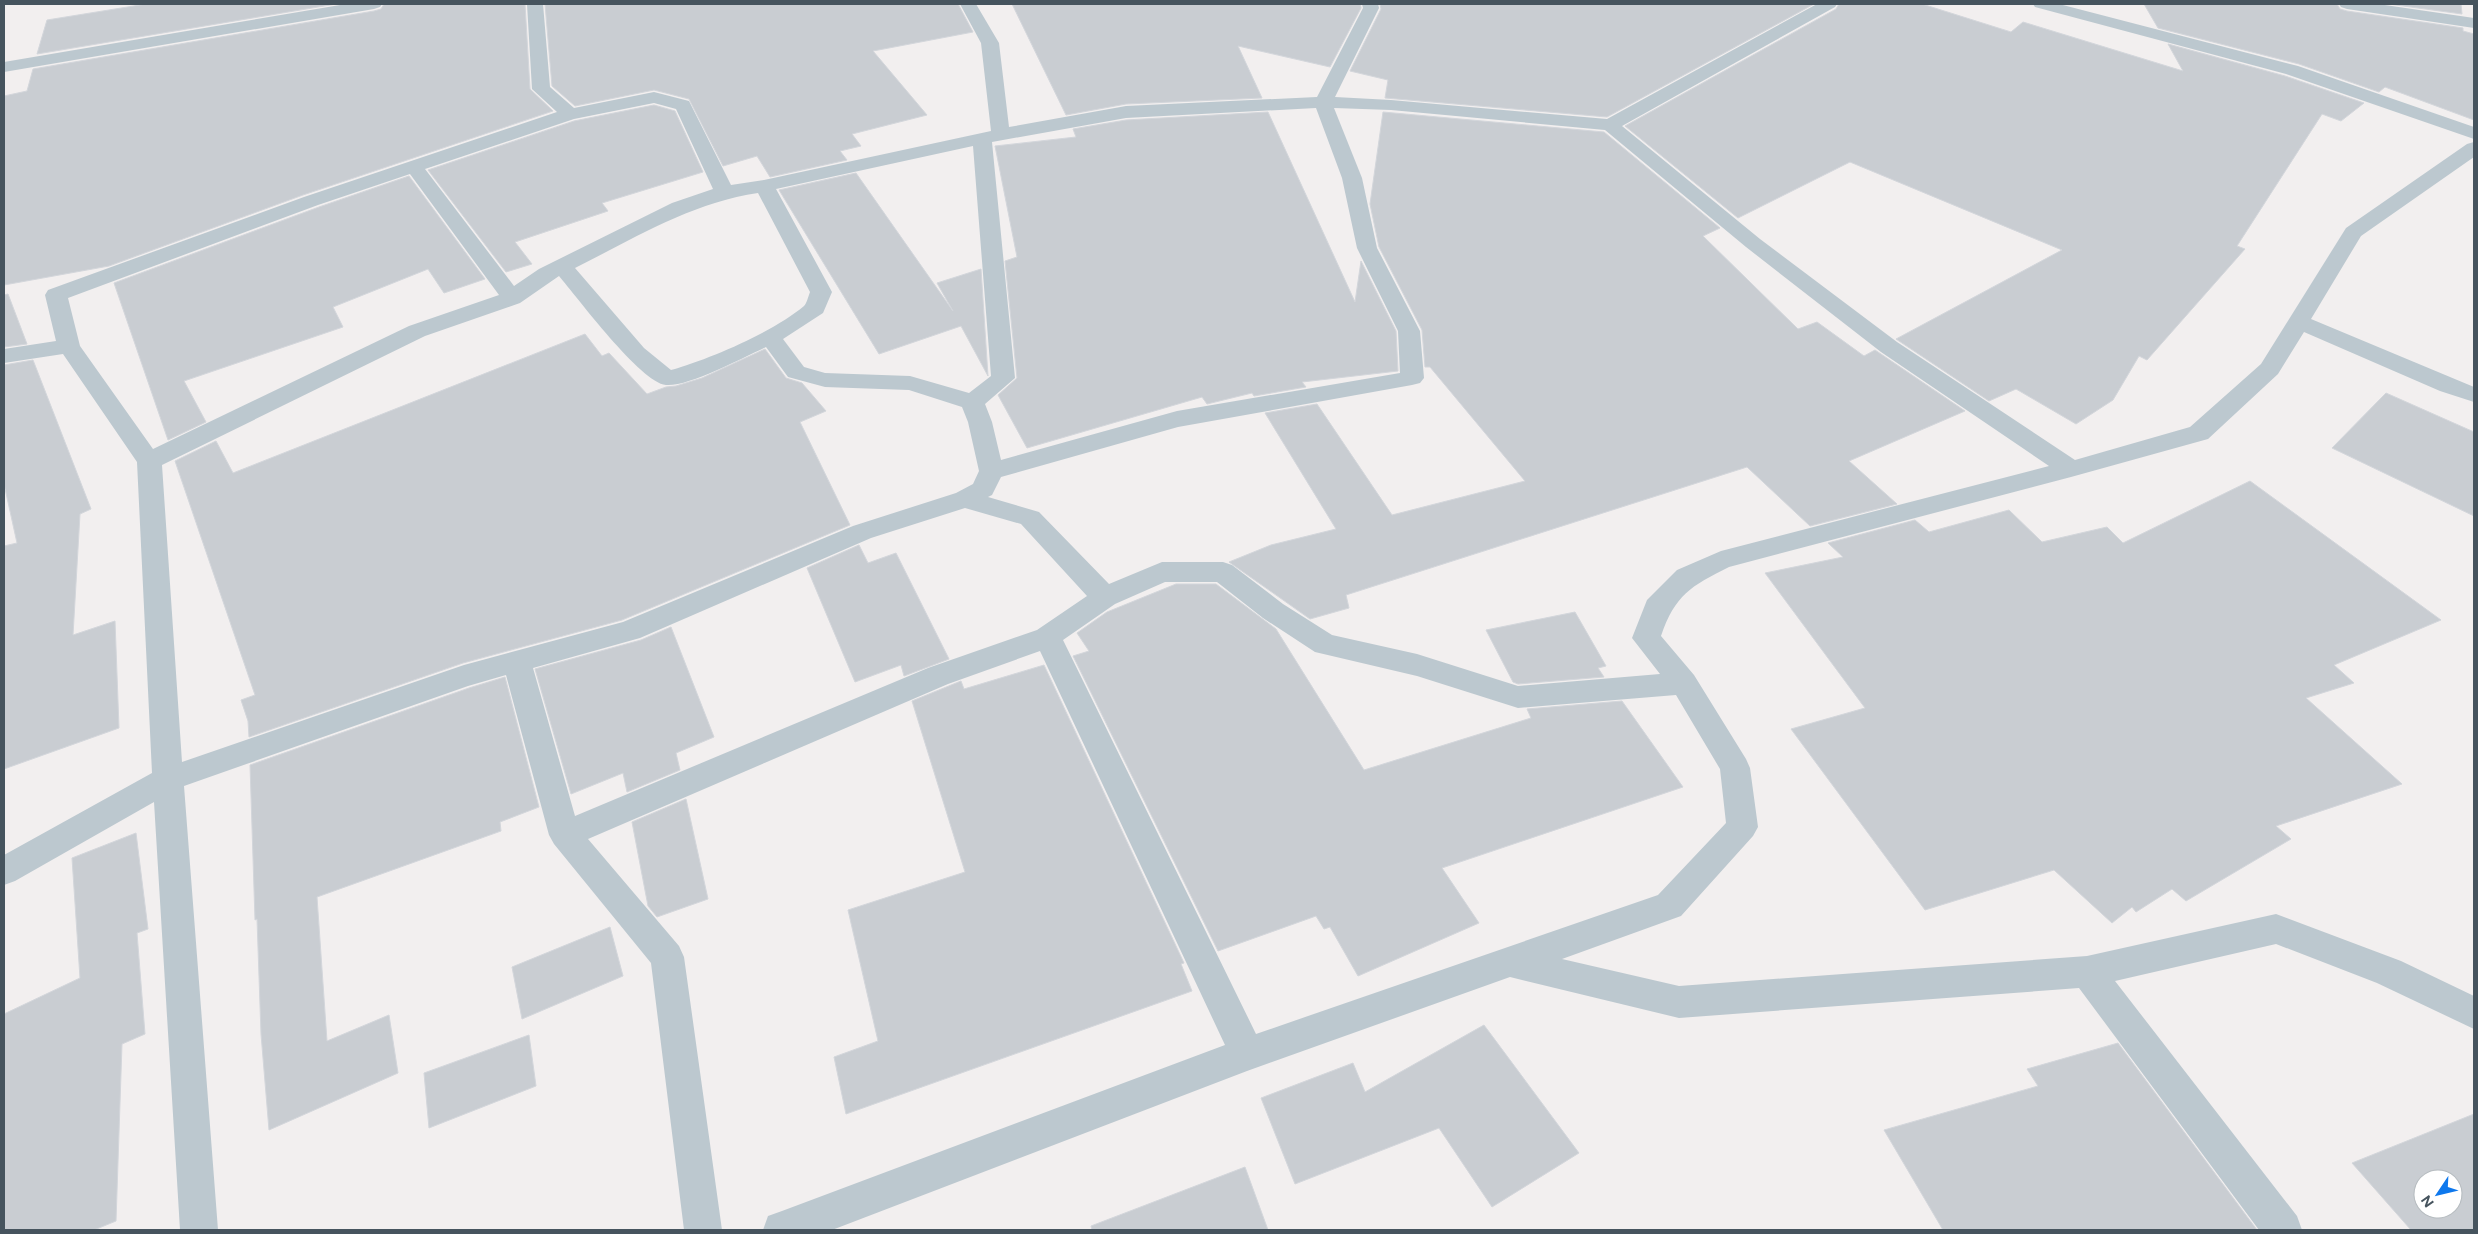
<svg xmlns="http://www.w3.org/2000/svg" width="2478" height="1234" font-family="Figtree,sans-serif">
<rect width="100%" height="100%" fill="#f2efef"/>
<!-- building -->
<g fill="#c9cdd2" stroke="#d3d6db" fill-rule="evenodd">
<path d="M146 4H336L37 54 47 20Z"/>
<path d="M384 4H525L530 89 553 111 303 195 109 266 4 285V96L27 91 33 69 374 11 381 9Z"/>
<path d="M545 4H958L973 32 873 51 927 115 852 134 861 146 840 151 847 160 770 177 757 156 723 166 689 99 654 90 575 106 552 86Z"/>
<path d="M1012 4H1360L1361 8 1330 67 1238 46 1262 98 1126 104 1066 115Z"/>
<path d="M1380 4H1814L1607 117 1385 98 1388 80 1350 71 1381 9Z"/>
<path d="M1839 4H1922L2011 32 2023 22 2183 71 2168 44 2285 76 2364 103 2341 121 2322 114 2237 246 2245 249 2147 360 2139 356 2113 400 2076 424 2016 389 1989 401 1896 339 2062 250 1850 162 1738 218 1625 126 1836 9Z"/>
<path d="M2144 4H2337L2340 9 2347 11 2463 28V31L2474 34V120L2385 87 2379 92 2299 64 2158 28Z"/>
<path d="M2389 4H2461L2462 14Z"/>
<path d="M654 105 675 111 703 172 602 203 608 211 515 242 532 264 506 272 428 170 574 121Z"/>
<path d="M1268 112 1355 302 1361 261 1396 331 1398 371 1302 382 1306 387 1254 396 1252 393 1207 404 1202 397 1027 448 998 395 1017 378 1005 261 1017 257 995 146 1076 137 1073 129 1126 120Z"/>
<path d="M1383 112 1604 132 1720 228 1703 236 1798 329 1817 322 1864 356 1875 350 1965 411 1849 461 1897 504 1810 526 1747 467 1346 595 1349 608 1310 619 1229 562 1271 545 1336 529 1265 413 1317 404 1392 515 1525 481 1430 367H1425L1422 330 1379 247 1370 204Z"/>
<path d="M856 173 953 311 937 283 981 269 988 376 961 326 879 354 779 190Z"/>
<path d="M409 176 485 279 444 293 428 269 333 307 343 327 184 381 206 422 168 440 114 283 319 207Z"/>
<path d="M8 294 27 344 4 347V295Z"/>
<path d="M585 334 602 356 609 353 647 394 666 387 676 386 702 378 765 349 786 378 802 383 826 411 800 422 850 525 622 620 463 663 249 737 248 721 241 700 255 695 175 461 216 441 233 473Z"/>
<path d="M33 360 91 509 80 514 73 635 115 621 119 728 4 769V546L17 543 4 484V365Z"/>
<path d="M2386 393 2474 432V516L2332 448Z"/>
<path d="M2250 481 2441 620 2334 665 2354 683 2306 698 2402 784 2276 826 2291 839 2186 901 2172 889 2136 912 2132 907 2112 923 2054 870 1925 910 1791 729 1865 708 1765 573 1843 557 1828 543 1915 520 1929 532 2009 510 2042 542 2107 527 2123 543Z"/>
<path d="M859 545 868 563 896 553 949 659 904 676 901 665 855 682 807 568Z"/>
<path d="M1176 584H1216L1276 629 1364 770 1531 718 1527 709 1622 701 1683 787 1442 868 1479 923 1358 976 1330 927 1324 929 1316 916 1218 951 1073 656 1089 651 1077 633 1107 612Z"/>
<path d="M1575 612 1606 666 1598 668 1604 677 1518 684 1513 682 1486 630Z"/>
<path d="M671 627 714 737 676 753 680 770 627 792 623 773 571 794 535 669 641 640Z"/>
<path d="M1044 665 1184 963 1181 964 1192 991 846 1114 834 1057 878 1041 848 910 965 872 912 701 961 681 964 689Z"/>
<path d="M505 677 539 807 500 822 501 831 317 897 327 1041 389 1015 398 1073 269 1130 261 1034 257 919 255 920 250 765 469 688Z"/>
<path d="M686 799 708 899 657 917 648 906 632 822Z"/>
<path d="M136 833 148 929 137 933 145 1034 122 1044 116 1221 94 1230H4V1014L80 978 72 858Z"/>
<path d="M610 927 623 976 522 1019 512 967Z"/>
<path d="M1484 1025 1579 1153 1492 1207 1439 1128 1295 1184 1261 1098 1353 1063 1365 1092Z"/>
<path d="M529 1035 536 1086 429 1128 424 1073Z"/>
<path d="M2118 1043 2257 1230H1943L1884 1130 2038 1086 2027 1069Z"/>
<path d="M2474 1114V1230H2411L2352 1163ZM2423 1179H2453V1209H2423Z"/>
<path d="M1245 1167 1268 1230H1092L1091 1226Z"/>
</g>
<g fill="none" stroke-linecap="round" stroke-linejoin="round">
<!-- minor -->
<g fill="#bcc8cf" fill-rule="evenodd">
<path d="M346 4H382L380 7 374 9 4 72V62Z"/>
<path d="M527 4H543L550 87 574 108 654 92 689 101 731 185 764 180 991 131 981 43 960 4H976L999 43 1009 127 1126 106 1317 97 1363 8 1362 4H1378L1379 8 1335 97 1391 100 1607 119 1817 4H1837L1835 7 1622 126 1760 239 1897 342 2075 460 2190 427 2261 364 2346 228 2467 144 2474 142V157L2361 236 2311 319 2474 387V402L2440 391 2304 332 2278 374 2208 439 2071 477 1729 567C1691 586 1675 595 1661 636L1694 675 1746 759 1750 768 1758 827 1753 836 1681 916 1562 959 1679 986 2087 956 2276 914 2401 961 2474 996V1029L2377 983 2276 944 2115 981 2297 1216 2302 1230H2259L2079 988 1679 1018 1510 977 1247 1071 832 1230H763L768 1216 782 1211 1225 1045 1040 651 948 684 588 839 679 946 684 957 722 1230H684L651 963 554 844 549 835 506 675 468 686 184 786 218 1230H180L154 802 15 881 4 885V855L152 773 137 462 63 354 4 363V349L56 341 45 295 48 290 304 197 557 112 532 89ZM654 103 676 109 713 189 672 203 539 269 514 286 425 169 574 119ZM1316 108 1342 178 1357 248 1398 331 1400 373 1177 411 1001 460 992 422 985 404 1015 378 992 142 1126 118ZM1334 108 1391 110 1605 130 1746 247 1881 352 2049 466 1721 551 1677 570 1647 600 1632 638 1660 674 1518 686 1417 654 1332 635 1283 604 1232 565 1223 562H1162L1109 584 1039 512 988 497 992 495 1001 477 1178 427 1412 385 1420 383 1424 378 1420 331 1377 248 1362 178ZM973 146 991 376 969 393 910 376 825 373 804 367 783 339 823 313 832 292 776 189ZM410 174 499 295 409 326 153 449 80 346 68 298 318 205ZM758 193 810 292C808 297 807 303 804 306 773 332 710 359 671 370L644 348 575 268C635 238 691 203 758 193ZM559 276C577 297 641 383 666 385 688 387 744 357 766 347L788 377 825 387 909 390 962 407 968 422 979 471 973 484 956 493 853 526 623 622 464 665 182 762 162 465 425 336 520 303ZM965 508 1021 524 1087 596 1037 630 928 668 575 816 533 668 640 638 871 538ZM1165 582H1217L1263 618 1315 652 1417 676 1518 708 1676 695 1720 769 1726 823 1658 895 1256 1034 1063 640 1115 604Z"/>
<path d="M2033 4H2059L2298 66 2474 127V139L2286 74 2035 7Z"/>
<path d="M2339 4H2378L2474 18V28L2347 9 2341 7Z"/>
</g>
</g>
<!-- border -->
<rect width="2478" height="1234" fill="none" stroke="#46545e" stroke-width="10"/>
<!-- north arrow -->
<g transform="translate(2438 1194) rotate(235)"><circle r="24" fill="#ffffff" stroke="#b5bbbf"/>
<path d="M0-4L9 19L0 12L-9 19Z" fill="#0e78ed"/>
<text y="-8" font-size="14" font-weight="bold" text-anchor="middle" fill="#46545e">N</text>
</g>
</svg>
